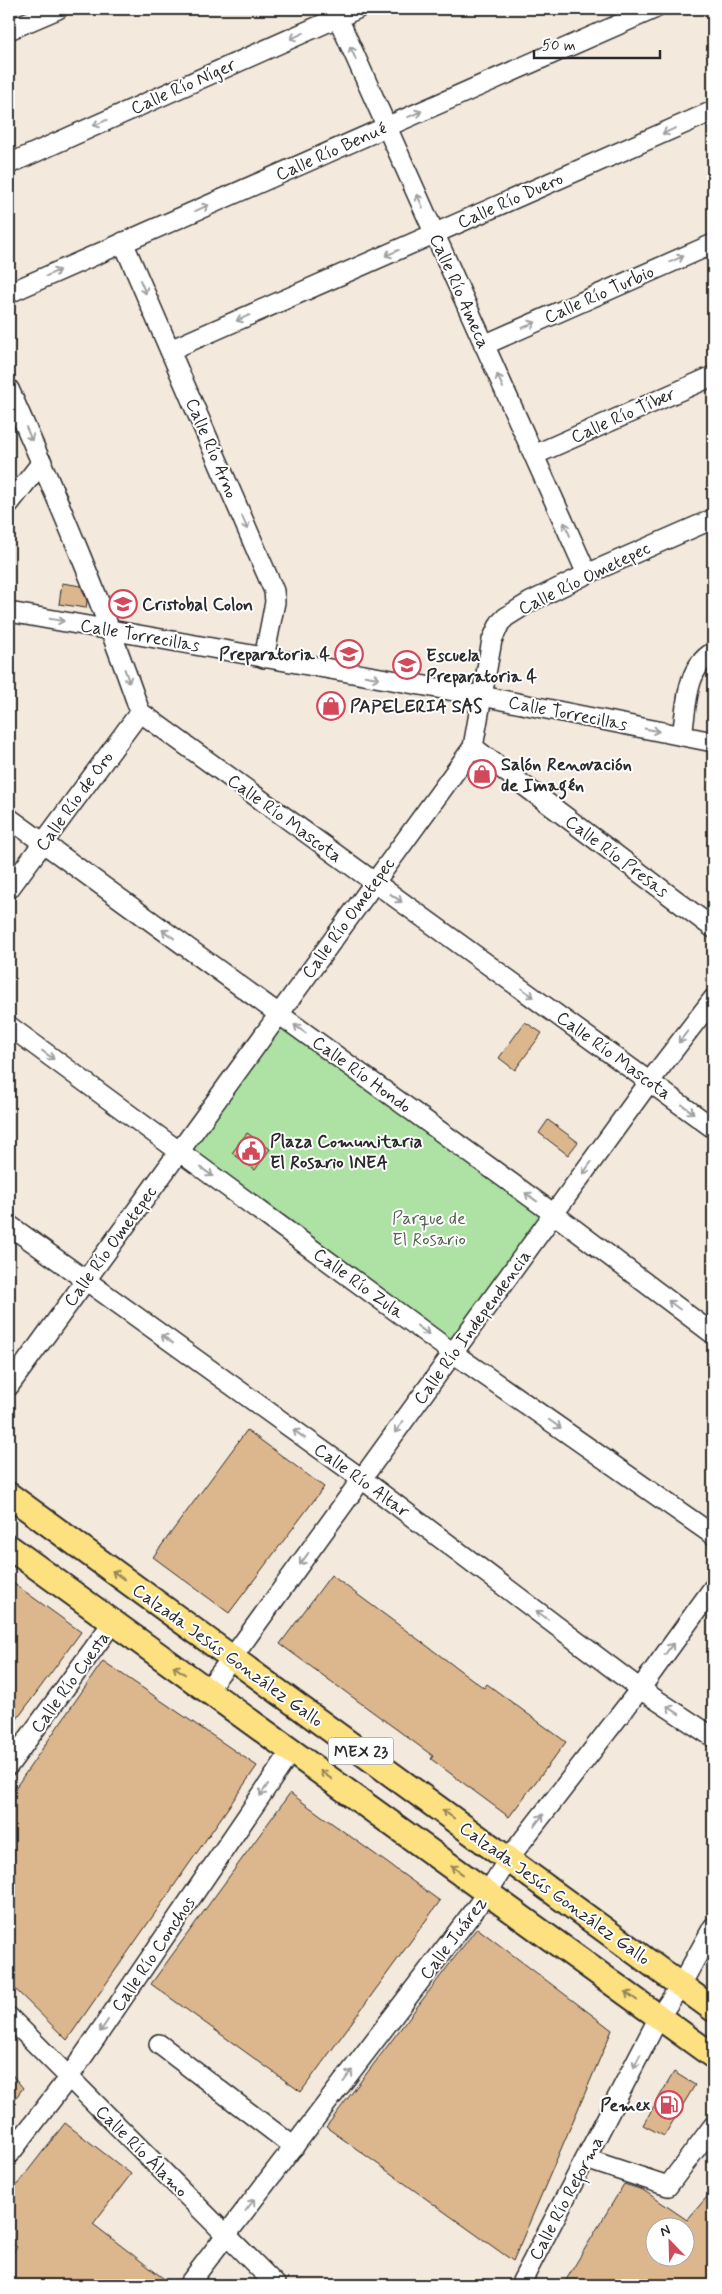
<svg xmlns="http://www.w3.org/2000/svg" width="722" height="2294" font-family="Mynerve,sans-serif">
<rect width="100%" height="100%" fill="#f4e9dd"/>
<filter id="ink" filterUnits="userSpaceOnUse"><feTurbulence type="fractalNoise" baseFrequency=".02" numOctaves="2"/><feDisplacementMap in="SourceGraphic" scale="10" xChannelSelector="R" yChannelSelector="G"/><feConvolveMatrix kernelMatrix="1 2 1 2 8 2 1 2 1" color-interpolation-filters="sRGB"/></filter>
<g filter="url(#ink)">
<!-- green -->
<path fill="#aee2a4" stroke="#6c8668" d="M280 1020 547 1215 452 1346 186 1150Z"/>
<!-- building -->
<g fill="#dcb68d" stroke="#2b2b2b" fill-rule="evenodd">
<path d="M62 583 81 586 87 601 86 608 59 604Z"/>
<path d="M525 1022 542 1033 515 1070 499 1058Z"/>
<path d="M548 1120 578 1142 568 1155 539 1133Z"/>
<path d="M247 1133 270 1149 255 1170 232 1153Z"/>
<path d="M247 1430 324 1487 229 1613 153 1557Z"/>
<path d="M331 1575 484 1688 487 1684 566 1742 509 1817 431 1759 433 1756 280 1644Z"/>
<path d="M9 1580 81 1632 9 1730Z"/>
<path d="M103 1661 257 1766 67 2040 9 1983V1797Z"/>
<path d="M290 1793 440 1901 301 2092 151 1984Z"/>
<path d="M477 1928 612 2030 513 2261 326 2127Z"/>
<path d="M9 2071 23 2088 9 2107Z"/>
<path d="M674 2072 695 2085 664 2136 643 2125Z"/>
<path d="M65 2123 131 2174 93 2224 172 2285H9V2258L17 2247 9 2241V2195Z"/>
<path d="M624 2184 643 2190 687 2220 713 2190V2285H563ZM654 2226H684V2256H654Z"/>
</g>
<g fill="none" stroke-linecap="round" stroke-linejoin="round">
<defs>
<g id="minor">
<path d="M334 9 587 574"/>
<path d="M9 30 58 9"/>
<path d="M9 164 357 9"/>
<path d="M123 242 274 591 275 602 264 658"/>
<path d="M9 293 654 9"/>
<path d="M484 345 713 244"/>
<path d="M170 350 713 111"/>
<path d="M9 389C56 495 102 602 140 712L713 1128"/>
<path d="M534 455 713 376"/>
<path d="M9 504 42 462"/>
<path d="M9 612 482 696 713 742"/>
<path d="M682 736C687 706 685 669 713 652"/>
<path d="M473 747 713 928"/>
<path d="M9 818 554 1214 713 1334"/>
<path d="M9 889 140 712"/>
<path d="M9 1026 453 1353 713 1535"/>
<path d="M9 1225 362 1479 640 1689 713 1737"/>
<path d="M9 1386 473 747 492 640 500 623 506 617 530 602 587 574 713 519"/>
<path d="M207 1690 232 1658 650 1081 713 999"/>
<path d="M9 1765 113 1622"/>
<path d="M9 2017 276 2285"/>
<path d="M159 2044 294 2147"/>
<path d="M9 2155 69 2077 292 1750"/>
<path d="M586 2159 668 2186 713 2126"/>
<path d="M188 2285 488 1892 509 1858 640 1689 713 1588"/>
<path d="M520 2285 659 2017 681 1985 713 1927"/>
</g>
<g id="major">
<path d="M9 1495 713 2009"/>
<path d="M9 1547 713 2056"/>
</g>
</defs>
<!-- minor casing -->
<use href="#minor" stroke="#2b2b2b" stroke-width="22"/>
<!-- major casing -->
<use href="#major" stroke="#2b2b2b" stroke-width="28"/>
<!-- minor -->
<use href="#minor" stroke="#fff" stroke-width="19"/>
<!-- major -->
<use href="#major" stroke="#fde080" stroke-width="24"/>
</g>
<!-- one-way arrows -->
<defs><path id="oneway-shaft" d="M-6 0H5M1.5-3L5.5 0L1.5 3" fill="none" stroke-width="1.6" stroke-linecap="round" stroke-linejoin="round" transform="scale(1.25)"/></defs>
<g stroke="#a0a0a0">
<use href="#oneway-shaft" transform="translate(297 36) rotate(156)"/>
<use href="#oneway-shaft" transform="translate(353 53) rotate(-114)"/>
<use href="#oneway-shaft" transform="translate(415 114) rotate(-24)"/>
<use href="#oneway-shaft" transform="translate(100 123) rotate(156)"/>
<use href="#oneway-shaft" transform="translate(669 131) rotate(156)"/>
<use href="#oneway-shaft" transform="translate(420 201) rotate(-114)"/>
<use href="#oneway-shaft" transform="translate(202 208) rotate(-24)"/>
<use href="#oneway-shaft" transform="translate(392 253) rotate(156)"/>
<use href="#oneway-shaft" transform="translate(677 259) rotate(-24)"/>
<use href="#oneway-shaft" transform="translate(53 273) rotate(-24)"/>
<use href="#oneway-shaft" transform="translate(143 287) rotate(67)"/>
<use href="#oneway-shaft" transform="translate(243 318) rotate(156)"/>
<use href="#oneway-shaft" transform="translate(529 325) rotate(-24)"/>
<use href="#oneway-shaft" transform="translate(500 381) rotate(-114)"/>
<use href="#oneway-shaft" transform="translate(29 434) rotate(66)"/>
<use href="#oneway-shaft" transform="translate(245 523) rotate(67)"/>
<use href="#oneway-shaft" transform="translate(567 529) rotate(-114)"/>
<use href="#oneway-shaft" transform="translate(57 620) rotate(10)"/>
<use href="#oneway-shaft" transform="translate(127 676) rotate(71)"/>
<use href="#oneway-shaft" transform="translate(372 677) rotate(10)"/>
<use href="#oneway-shaft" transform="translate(652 730) rotate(11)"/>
<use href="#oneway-shaft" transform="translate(396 898) rotate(36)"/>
<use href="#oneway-shaft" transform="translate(168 934) rotate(-144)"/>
<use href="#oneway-shaft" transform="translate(528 993) rotate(36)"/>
<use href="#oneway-shaft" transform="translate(300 1029) rotate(-144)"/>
<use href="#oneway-shaft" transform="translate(683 1037) rotate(128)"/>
<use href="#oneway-shaft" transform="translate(48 1055) rotate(36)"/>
<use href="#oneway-shaft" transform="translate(688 1109) rotate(36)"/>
<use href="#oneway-shaft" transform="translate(587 1168) rotate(126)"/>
<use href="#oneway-shaft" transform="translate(207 1172) rotate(36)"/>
<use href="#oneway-shaft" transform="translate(531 1197) rotate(-144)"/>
<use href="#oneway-shaft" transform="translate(674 1305) rotate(-143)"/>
<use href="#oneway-shaft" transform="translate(423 1330) rotate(36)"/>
<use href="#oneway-shaft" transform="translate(167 1339) rotate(-144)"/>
<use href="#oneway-shaft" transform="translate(555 1424) rotate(35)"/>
<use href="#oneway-shaft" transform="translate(399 1427) rotate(126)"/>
<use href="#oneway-shaft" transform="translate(299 1434) rotate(-144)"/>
<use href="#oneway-shaft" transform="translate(304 1559) rotate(126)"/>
<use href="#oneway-shaft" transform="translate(542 1615) rotate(-143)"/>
<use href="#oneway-shaft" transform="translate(669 1649) rotate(-54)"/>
<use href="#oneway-shaft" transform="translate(673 1710) rotate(-147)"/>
<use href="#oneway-shaft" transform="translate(264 1790) rotate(124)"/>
<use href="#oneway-shaft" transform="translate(539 1820) rotate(-52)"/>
<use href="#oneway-shaft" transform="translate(104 2026) rotate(124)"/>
<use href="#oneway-shaft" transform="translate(637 2061) rotate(117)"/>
<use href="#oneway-shaft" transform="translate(348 2076) rotate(-53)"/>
<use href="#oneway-shaft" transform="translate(250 2205) rotate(-53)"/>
</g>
<g stroke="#948656">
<use href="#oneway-shaft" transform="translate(118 1575) rotate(-144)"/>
<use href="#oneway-shaft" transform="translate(179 1670) rotate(-144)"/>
<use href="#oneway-shaft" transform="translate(326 1775) rotate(-144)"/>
<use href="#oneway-shaft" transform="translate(448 1814) rotate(-144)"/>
<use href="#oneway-shaft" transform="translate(457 1870) rotate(-144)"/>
<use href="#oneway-shaft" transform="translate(631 1996) rotate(-144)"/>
</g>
</g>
<!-- icons -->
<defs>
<symbol id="school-ring" viewBox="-11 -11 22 22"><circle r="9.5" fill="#fff" stroke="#d1495b" stroke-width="1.5"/><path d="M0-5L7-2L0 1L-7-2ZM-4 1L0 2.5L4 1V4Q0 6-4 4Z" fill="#d1495b"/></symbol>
<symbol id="university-ring" viewBox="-11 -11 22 22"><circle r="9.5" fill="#fff" stroke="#d1495b" stroke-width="1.5"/><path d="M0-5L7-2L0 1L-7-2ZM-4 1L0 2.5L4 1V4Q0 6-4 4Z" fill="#d1495b"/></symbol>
<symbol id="shop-ring" viewBox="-11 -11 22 22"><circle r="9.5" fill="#fff" stroke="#d1495b" stroke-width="1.5"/><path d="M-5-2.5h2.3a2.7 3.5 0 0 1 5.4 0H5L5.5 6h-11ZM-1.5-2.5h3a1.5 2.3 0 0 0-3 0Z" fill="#d1495b"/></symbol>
<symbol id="civic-ring" viewBox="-11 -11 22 22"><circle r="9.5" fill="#fff" stroke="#d1495b" stroke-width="1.5"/><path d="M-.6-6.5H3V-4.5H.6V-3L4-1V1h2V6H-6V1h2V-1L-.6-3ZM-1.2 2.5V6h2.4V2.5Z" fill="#d1495b"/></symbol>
<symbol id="fuel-ring" viewBox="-11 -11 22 22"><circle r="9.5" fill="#fff" stroke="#d1495b" stroke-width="1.5"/><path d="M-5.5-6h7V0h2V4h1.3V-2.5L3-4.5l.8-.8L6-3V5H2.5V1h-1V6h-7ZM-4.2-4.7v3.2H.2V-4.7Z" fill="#d1495b"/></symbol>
</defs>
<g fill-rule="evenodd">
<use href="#school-ring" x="107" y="588" width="32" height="32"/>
<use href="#university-ring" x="333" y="638" width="32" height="32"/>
<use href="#university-ring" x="391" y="649" width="32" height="32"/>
<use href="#shop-ring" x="315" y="690" width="32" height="32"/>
<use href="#shop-ring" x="466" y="758" width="32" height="32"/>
<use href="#civic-ring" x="235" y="1135" width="32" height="32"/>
<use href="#fuel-ring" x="653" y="2089" width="32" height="32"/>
</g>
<g text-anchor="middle" stroke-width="4" stroke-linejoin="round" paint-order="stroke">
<!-- shield labels -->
<rect fill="#fff" stroke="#6b6b6b" stroke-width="1" x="328.5" y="1737.5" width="65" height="27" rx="4"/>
<g font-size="16" font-weight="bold" fill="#2b2b2b">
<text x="361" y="1757">MEX 23</text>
</g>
<!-- street labels -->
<g font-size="18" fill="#2b2b2b" stroke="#fff">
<text transform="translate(183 86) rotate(-24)" y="6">Calle Río Níger</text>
<text transform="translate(331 151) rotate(-24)" y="6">Calle Río Benué</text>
<text transform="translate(510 200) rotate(-24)" y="6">Calle Río Duero</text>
<text transform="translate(460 291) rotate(66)" y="6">Calle Río Ameca</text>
<text transform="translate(599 294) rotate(-24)" y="6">Calle Río Turbio</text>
<text transform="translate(623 415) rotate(-24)" y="6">Calle Río Tíber</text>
<text transform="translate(212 448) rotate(67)" y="6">Calle Río Arno</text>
<text transform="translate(584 578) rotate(-26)" y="6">Calle Río Ometepec</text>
<text transform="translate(140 635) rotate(10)" y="6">Calle Torrecillas</text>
<text transform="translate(568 713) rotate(11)" y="6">Calle Torrecillas</text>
<text transform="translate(74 801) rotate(-54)" y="6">Calle Río de Oro</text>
<text transform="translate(285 818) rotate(36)" y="6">Calle Río Mascota</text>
<text transform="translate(617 856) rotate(37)" y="6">Calle Río Presas</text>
<text transform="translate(348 918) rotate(-54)" y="6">Calle Río Ometepec</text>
<text transform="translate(614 1055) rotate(36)" y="6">Calle Río Mascota</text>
<text transform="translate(362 1074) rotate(36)" y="6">Calle Río Hondo</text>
<text transform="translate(110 1246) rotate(-54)" y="6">Calle Río Ometepec</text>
<text transform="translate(359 1283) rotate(36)" y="6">Calle Río Zula</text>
<text transform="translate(472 1327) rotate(-54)" y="6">Calle Río Independencia</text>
<text transform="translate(362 1480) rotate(36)" y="6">Calle Río Altar</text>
<text transform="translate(228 1655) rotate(36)" y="6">Calzada Jesús González Gallo</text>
<text transform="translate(70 1682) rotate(-54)" y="6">Calle Río Cuesta</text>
<text transform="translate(555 1893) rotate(36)" y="6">Calzada Jesús González Gallo</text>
<text transform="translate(453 1938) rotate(-53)" y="6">Calle Juárez</text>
<text transform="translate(153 1954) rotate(-56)" y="6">Calle Río Conchos</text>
<text transform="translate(142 2151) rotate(45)" y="6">Calle Río Álamo</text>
<text transform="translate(566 2198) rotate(-62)" y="6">Calle Río Reforma</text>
</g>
<!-- poi labels -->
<g font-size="18" font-weight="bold" fill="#2b2b2b" stroke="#fff" text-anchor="start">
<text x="142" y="610">Cristobal Colon</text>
<text x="330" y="660" text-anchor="end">Preparatoria 4</text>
<text x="426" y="661">Escuela<tspan x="426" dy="21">Preparatoria 4</tspan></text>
<text x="350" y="712">PAPELERIA SAS</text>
<text x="501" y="770">Salón Renovación<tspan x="501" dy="21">de Imagén</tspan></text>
<text x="270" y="1147">Plaza Comunitaria<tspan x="270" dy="21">El Rosario INEA</tspan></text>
<text x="650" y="2111" text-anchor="end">Pemex</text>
</g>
<!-- park labels -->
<g font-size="18" fill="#52624f" stroke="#fff">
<text x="429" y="1224">Parque de<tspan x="429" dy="21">El Rosario</tspan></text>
</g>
</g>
<!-- margin -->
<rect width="722" height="2294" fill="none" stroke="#fff" stroke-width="30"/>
<rect x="15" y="15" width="692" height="2264" fill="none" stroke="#2b2b2b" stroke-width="2" filter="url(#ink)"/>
<!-- north arrow -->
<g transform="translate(670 2242) rotate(337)"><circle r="24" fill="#ffffff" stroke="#aaaaaa"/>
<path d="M0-4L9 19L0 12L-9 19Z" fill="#d1495b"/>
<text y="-8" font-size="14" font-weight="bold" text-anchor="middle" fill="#2b2b2b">N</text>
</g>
<!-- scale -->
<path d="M534 50v8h126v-8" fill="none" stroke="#2b2b2b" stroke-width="2.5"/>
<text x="542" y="50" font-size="15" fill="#2b2b2b" stroke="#ffffff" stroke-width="4" paint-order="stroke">50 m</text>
</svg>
